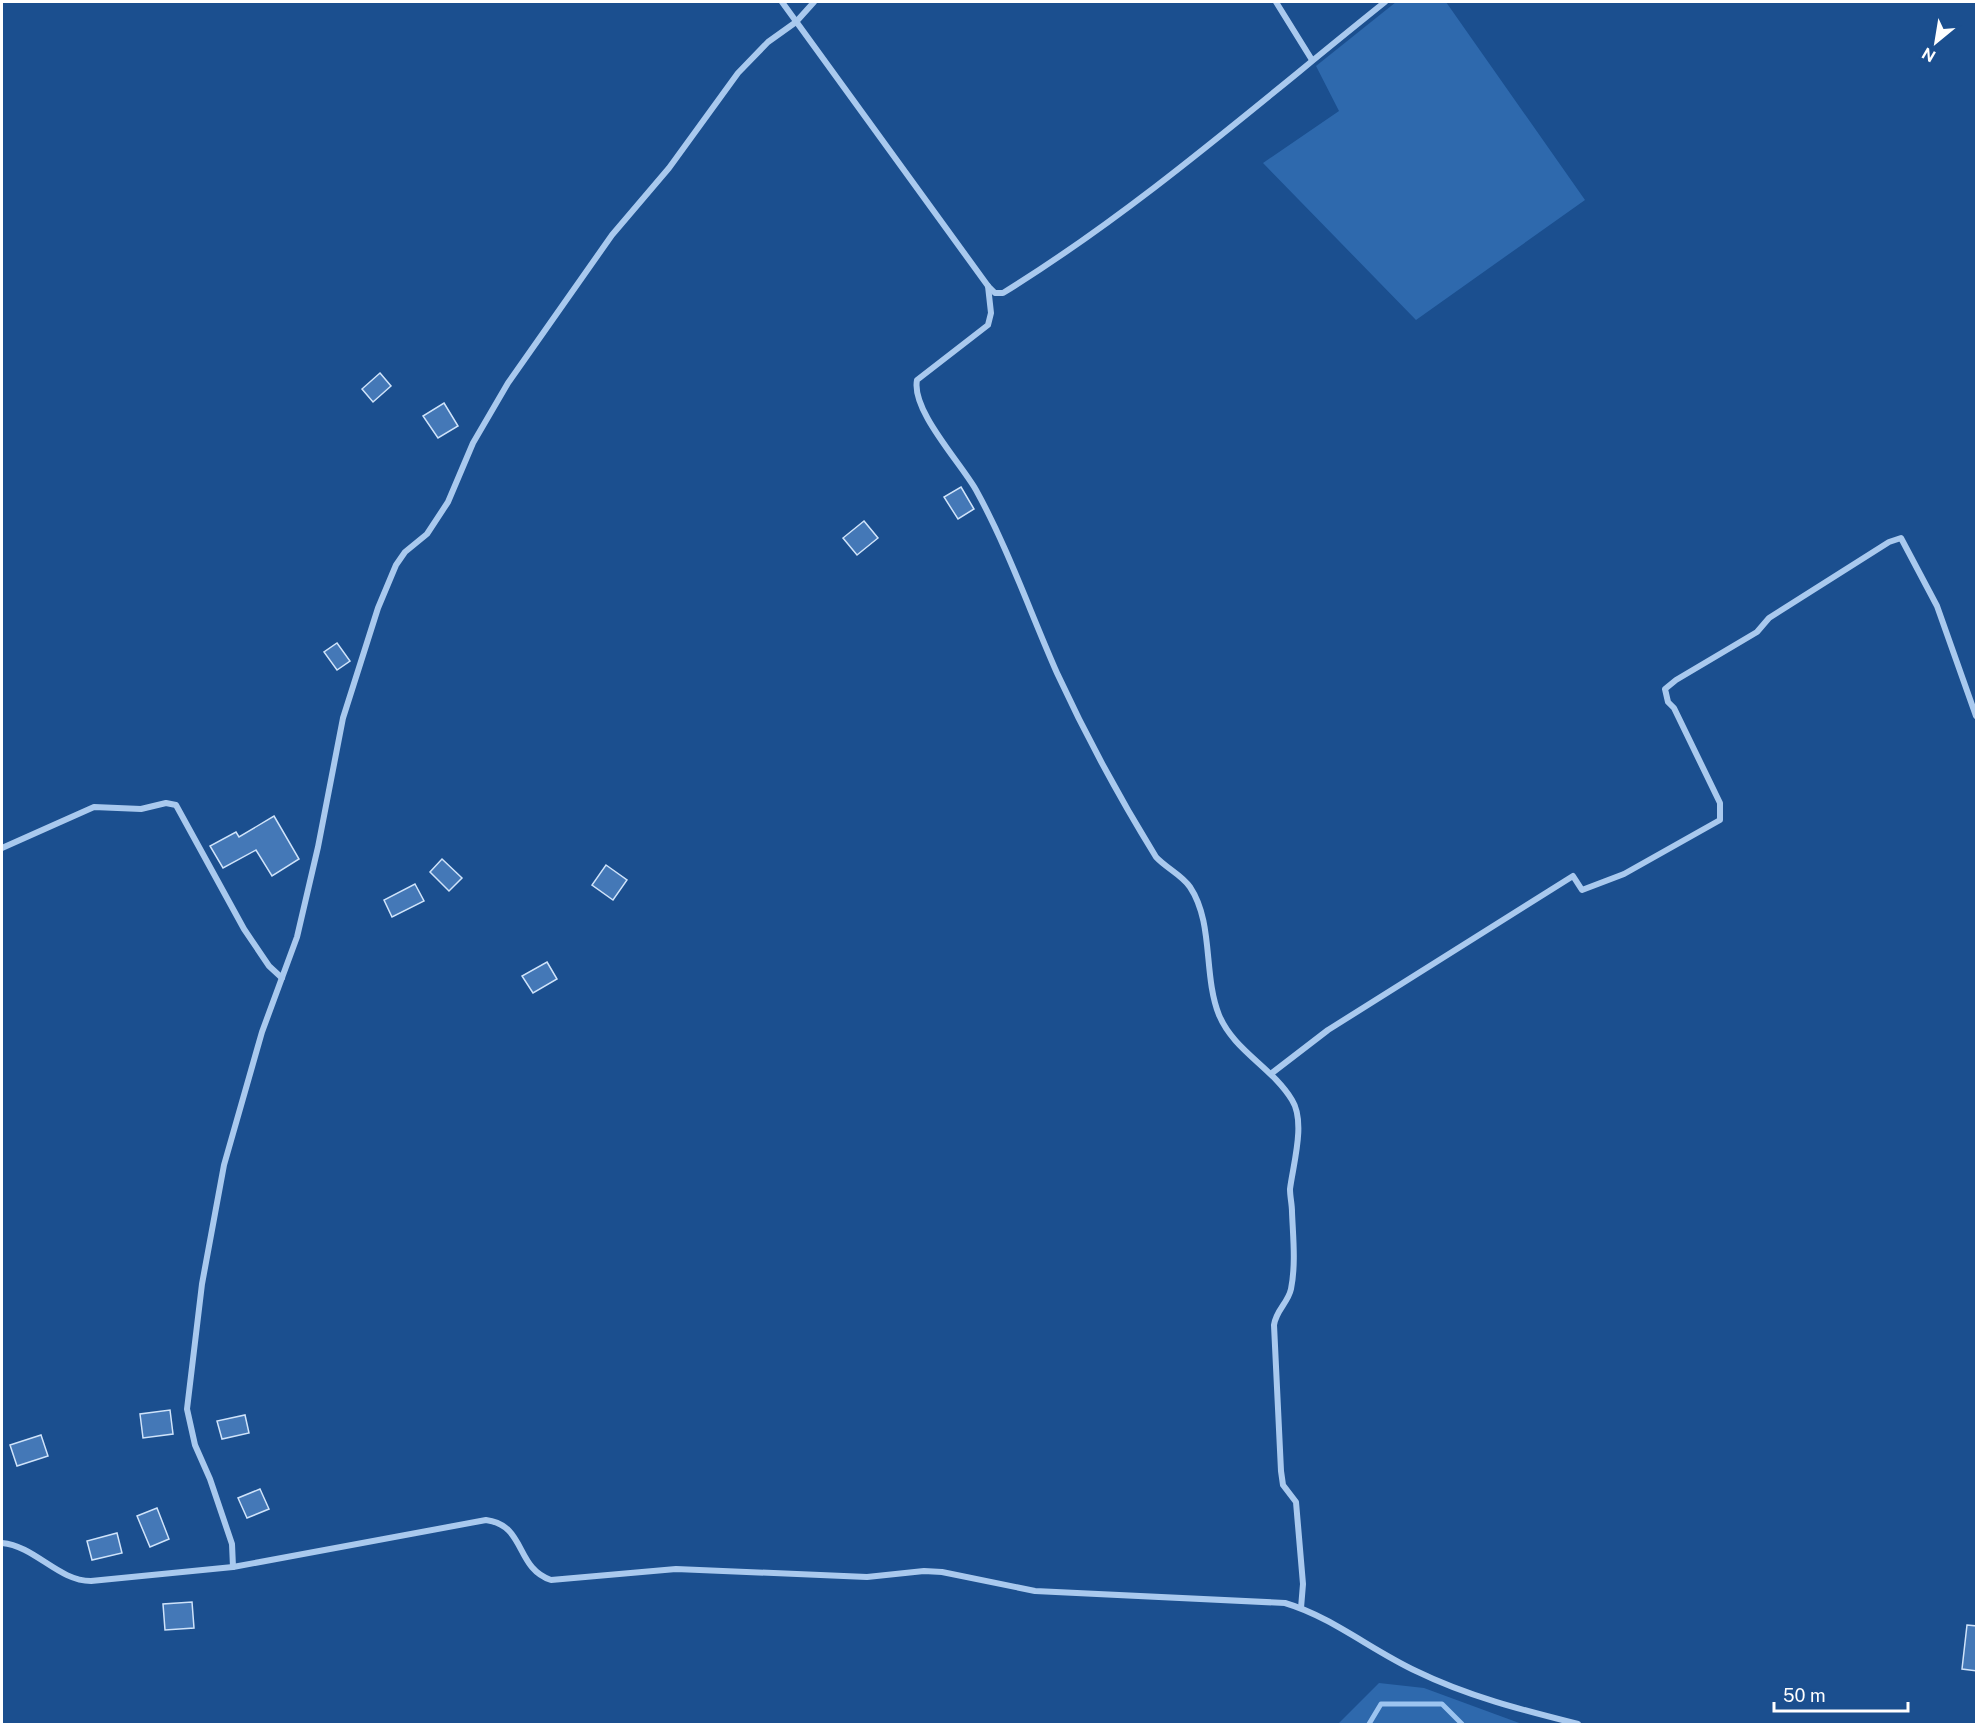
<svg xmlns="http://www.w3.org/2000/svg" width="1978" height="1726" font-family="'Public Sans',sans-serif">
<rect width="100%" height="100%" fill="#1b4f8f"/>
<!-- green -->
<g fill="#2e69ad">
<path d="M1396 2H1446L1585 200 1416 320 1263 163 1339 111 1316 66Z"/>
<path d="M1379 1683 1424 1688 1522 1724H1338Z"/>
</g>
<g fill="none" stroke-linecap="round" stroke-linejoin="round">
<!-- stream -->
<path stroke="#9cc4f0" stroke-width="5" d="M1369 1724 1381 1704H1442L1462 1724"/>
</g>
<!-- building -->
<g fill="#4478b7" stroke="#cfe3fa" stroke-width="1.5">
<path d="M380 373 391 386 373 402 362 389Z"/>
<path d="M444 403 458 426 438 438 423 416Z"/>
<path d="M961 487 974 509 958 519 944 497Z"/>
<path d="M864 521 878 538 857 555 843 538Z"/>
<path d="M337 643 350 661 337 670 324 652Z"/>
<path d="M274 816 299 859 272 876 256 850 223 868 210 846 236 832 239 837Z"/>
<path d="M442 859 462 878 449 891 430 872Z"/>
<path d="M606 865 627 880 613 900 592 885Z"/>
<path d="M415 884 424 901 392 917 384 900Z"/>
<path d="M547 962 557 979 533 993 522 976Z"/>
<path d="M170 1410 173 1434 143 1438 140 1414Z"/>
<path d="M245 1415 249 1433 222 1439 217 1421Z"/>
<path d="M41 1435 48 1456 17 1466 10 1445Z"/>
<path d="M260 1489 269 1509 247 1518 238 1498Z"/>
<path d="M157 1508 169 1539 150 1547 137 1516Z"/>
<path d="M117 1533 122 1553 92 1560 87 1541Z"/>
<path d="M192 1602 194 1628 165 1630 163 1604Z"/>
<path d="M1967 1625 1977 1626V1671L1962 1669Z"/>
</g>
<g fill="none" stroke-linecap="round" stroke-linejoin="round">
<!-- minor -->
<g stroke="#a9c9ee" stroke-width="6">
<path d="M782 2 988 286 995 293H1003C1139 209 1261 101 1385 2"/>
<path d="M1276 2 1312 60"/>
<path d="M988 286 991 313 988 325 917 380C911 410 960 462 976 490 1008 548 1030 612 1057 673 1086 736 1119 797 1156 857 1166 868 1182 875 1190 887 1214 923 1203 975 1219 1015 1234 1051 1272 1067 1292 1100 1306 1122 1293 1165 1290 1189 1290 1197 1292 1204 1292 1212 1293 1237 1296 1264 1291 1289 1288 1303 1276 1310 1274 1325L1281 1471 1283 1485 1296 1502 1303 1584 1301 1608"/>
<path d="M2 848 94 807 141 809 166 803 176 805 244 929 269 966 282 978"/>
<path d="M1272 1073 1328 1030 1573 876 1582 890 1624 874 1720 820V803L1674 708 1668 702 1665 689 1676 680 1757 632 1769 618 1889 542 1901 538 1937 606 1976 716"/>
<path d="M2 1543C35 1546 58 1581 91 1581L233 1567 486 1520C526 1525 515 1568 551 1580L676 1569 867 1577 924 1571 942 1572 1035 1591 1285 1603C1332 1617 1371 1650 1416 1671 1467 1696 1522 1710 1578 1724"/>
<path d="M233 1567 232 1544 210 1479 195 1445 187 1409 202 1284 224 1165 262 1032 297 937 318 847 343 718 378 608 396 565 405 552 427 534 448 502 473 443 508 383 612 235 669 168 738 73 768 42 796 22 814 2"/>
</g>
</g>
<!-- border -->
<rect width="1978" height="1726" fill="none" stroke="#ffffff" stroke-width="6"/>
<!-- north arrow -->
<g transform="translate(1936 42) rotate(210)" stroke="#1b4f8f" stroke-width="4.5" paint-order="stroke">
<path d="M0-4.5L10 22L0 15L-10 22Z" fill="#ffffff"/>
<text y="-9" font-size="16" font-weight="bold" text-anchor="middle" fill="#ffffff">N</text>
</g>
<!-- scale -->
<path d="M1774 1702v9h134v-9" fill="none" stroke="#ffffff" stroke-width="3"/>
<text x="1783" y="1702" font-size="18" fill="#ffffff" stroke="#1b4f8f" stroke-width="4.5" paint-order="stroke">50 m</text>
</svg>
